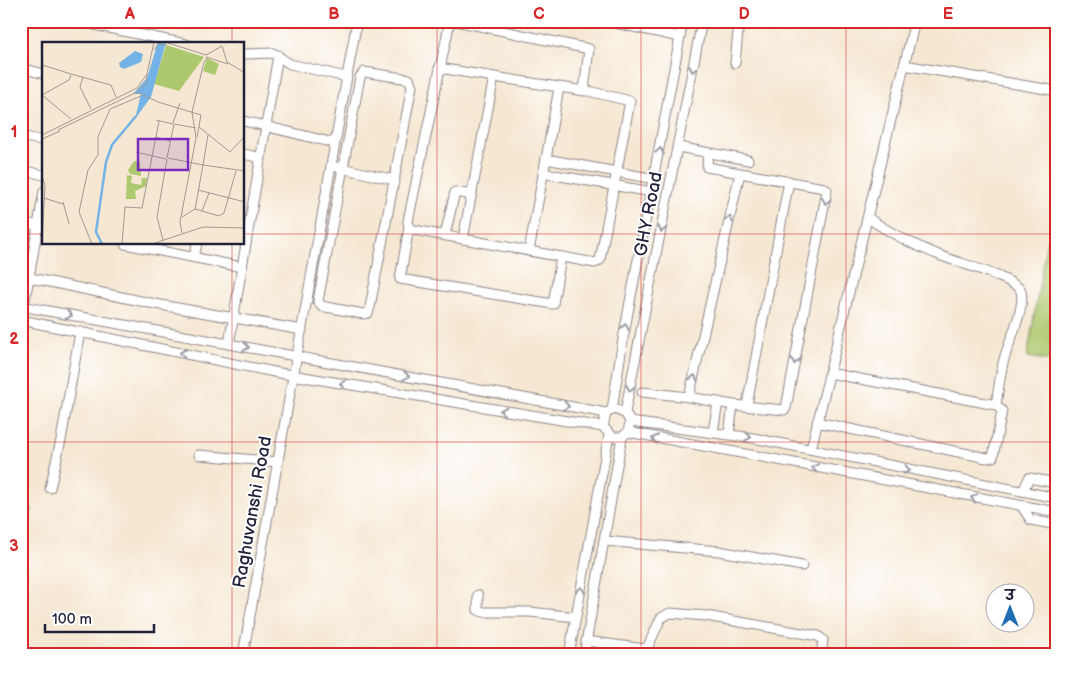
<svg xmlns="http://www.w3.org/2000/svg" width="1078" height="676" font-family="'Balsamiq Sans','Playpen Sans Deva',sans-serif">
<rect width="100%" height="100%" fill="#fff"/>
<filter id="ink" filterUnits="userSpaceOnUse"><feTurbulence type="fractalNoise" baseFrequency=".02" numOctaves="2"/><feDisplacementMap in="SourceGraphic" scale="10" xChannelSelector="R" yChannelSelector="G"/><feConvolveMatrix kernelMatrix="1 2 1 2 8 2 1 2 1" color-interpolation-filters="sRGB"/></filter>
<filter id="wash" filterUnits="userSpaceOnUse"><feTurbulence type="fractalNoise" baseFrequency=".0096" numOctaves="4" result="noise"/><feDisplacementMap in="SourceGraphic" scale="20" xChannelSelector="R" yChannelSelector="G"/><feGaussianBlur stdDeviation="1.12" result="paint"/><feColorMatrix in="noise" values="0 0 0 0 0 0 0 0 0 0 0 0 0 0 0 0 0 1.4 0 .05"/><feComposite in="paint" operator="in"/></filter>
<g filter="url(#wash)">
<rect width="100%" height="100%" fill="#f5e7d1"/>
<!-- green -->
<g fill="#adc86e" stroke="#687554">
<path d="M1047 240 1057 241V362L1027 357Z"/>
<path d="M21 505 32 509 21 560Z"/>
</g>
</g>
<g filter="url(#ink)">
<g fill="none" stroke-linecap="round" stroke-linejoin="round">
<defs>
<g id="minor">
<path d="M75 21 186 44"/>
<path d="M450 21 408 221 409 227 400 279 553 304 561 257"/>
<path d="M606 21 680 37"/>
<path d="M244 54 273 53 290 64 346 77"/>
<path d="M735 63 739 21"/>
<path d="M904 65 1057 91"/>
<path d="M21 68 44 74"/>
<path d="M439 68 494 77 463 239"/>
<path d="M364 72 409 79 412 86 370 307 368 313 363 314 321 306 318 301 360 77Z"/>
<path d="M494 77 585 91"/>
<path d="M244 121 334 143"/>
<path d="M21 136 44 141"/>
<path d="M678 147 748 160"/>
<path d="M708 153 707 167 824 188 827 190 786 408 784 410 733 405 689 397 740 173"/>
<path d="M244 154 261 158"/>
<path d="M546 159 655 179"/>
<path d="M337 167 395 180"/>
<path d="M21 170 44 175"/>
<path d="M543 173 652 192"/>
<path d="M868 218C889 232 911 244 934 253 954 262 1006 275 1020 289 1028 304 1007 345 1003 363 1000 377 998 391 996 405"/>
<path d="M21 222 44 227"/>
<path d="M409 227 414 230 595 263 600 260 630 101 584 90 589 49 456 21"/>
<path d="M445 235 455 192 472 195"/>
<path d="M125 244 242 267"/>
<path d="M529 251 559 88"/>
<path d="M194 257 197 244"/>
<path d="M21 276 155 304 302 330"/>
<path d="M21 306 606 413"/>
<path d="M24 306 44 191"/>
<path d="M21 320 274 372 603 427"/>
<path d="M229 344 278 55"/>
<path d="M642 392 689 397"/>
<path d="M747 405 789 181"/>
<path d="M612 410 623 339 683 21"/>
<path d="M625 412 702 21"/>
<path d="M630 422 753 438 1057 498"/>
<path d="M817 422 987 458 993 457 1002 411 996 405 829 373"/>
<path d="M628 432 630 422 626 414 615 409 606 413 603 427 613 437H622L628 432 1057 512"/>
<path d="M713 432 718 402"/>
<path d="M729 434 733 405"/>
<path d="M811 449 915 21"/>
<path d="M199 455 278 462"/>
<path d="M50 488 61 440 80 332"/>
<path d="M1023 491 1029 478 1057 483"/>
<path d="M1022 507 1031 520 1057 525"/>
<path d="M604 541 719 551 802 566"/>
<path d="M478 595V610L483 612H530L576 617"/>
<path d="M586 641 645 649"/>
<path d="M243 655 357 21"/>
<path d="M569 655 609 435"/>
<path d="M584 655 622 437"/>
<path d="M644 655 661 618 670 613 706 616 818 636 823 640 821 655"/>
</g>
</defs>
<!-- minor casing -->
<use href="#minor" stroke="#8c8486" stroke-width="11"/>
<!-- minor -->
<use href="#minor" stroke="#fff" stroke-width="9"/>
</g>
<!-- one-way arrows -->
<defs><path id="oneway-chevron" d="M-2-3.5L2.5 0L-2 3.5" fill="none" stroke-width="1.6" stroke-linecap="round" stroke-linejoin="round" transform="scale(1.25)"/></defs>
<g stroke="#9c9ca7">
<use href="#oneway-chevron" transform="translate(693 69) rotate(101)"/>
<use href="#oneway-chevron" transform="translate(660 151) rotate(-80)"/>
<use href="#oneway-chevron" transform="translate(826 201) rotate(101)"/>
<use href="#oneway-chevron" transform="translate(729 219) rotate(-77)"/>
<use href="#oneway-chevron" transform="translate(662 229) rotate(101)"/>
<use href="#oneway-chevron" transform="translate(69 315) rotate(11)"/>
<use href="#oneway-chevron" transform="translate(625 327) rotate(-79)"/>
<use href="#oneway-chevron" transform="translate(246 347) rotate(10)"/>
<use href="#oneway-chevron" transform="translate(183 353) rotate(-168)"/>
<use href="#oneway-chevron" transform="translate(795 361) rotate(101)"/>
<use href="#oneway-chevron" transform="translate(406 376) rotate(10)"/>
<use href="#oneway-chevron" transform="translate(694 378) rotate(-77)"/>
<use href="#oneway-chevron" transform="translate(343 384) rotate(-170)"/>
<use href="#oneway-chevron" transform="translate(630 388) rotate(102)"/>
<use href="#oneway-chevron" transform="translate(566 406) rotate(10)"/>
<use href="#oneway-chevron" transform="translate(503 411) rotate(-170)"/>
<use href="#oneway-chevron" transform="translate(748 437) rotate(9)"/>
<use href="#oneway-chevron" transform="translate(655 439) rotate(-170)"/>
<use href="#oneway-chevron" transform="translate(815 468) rotate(-169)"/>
<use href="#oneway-chevron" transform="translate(907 470) rotate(12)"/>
<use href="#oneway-chevron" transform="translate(974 498) rotate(-169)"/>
<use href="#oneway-chevron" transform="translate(581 590) rotate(-80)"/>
</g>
</g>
<!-- grid -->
<path fill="none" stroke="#d62828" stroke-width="1" stroke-opacity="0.55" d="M232 21V44M437 21V655M641 21V655M846 21V655M21 234H44M244 234H1057M232 244V655M21 442H1057"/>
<g text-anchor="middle" stroke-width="4" stroke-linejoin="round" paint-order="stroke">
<!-- street labels -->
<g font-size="18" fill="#22223b" stroke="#fff">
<text transform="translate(648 214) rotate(-79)" y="6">GHY Road</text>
<text transform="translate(252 512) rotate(-80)" y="6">Raghuvanshi Road</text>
</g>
</g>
<!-- overview -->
<g transform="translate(42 42)">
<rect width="202" height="202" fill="#f5e7d1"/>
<path d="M124 3 162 15 137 49 112 42ZM165 16 177 22 173 33 161 29ZM92 119 98 120 99 134 88 132 86 128ZM85 133 90 134 89 141 99 143 100 136H105L104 144 93 149 94 157H84Z" fill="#adc86e"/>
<path d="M116 0H124L109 55 93 77 99 52H91L105 36ZM93 9 101 12 99 20 82 27 78 25 77 21Z" fill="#74b3e7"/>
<path fill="none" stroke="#74b3e7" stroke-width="2.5" d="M60 202 54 190 64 120 70 103 94 74"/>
<path fill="none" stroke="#a19895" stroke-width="1" d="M123 0 164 13 180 4 185 20 203 31M112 8 116 2 125 3M164 15 186 22M0 23 29 32M29 32 69 43 74 55M41 35 38 45 49 67M96 47 104 43 105 32M0 53 29 77M0 53 27 38 29 33M114 78 131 82M131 81 138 61M132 82 154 86M157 85 188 110 203 94M16 88 95 50 116 60 159 73 155 95M0 93 95 46 105 32 112 0M113 95 128 99M0 97 18 89M94 110 124 117M125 116 132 82M126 116 161 123M161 123 203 129M161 123 166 93M0 134 3 143 0 202M156 148 203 160M2 156 21 162M21 160 27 182M153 167 177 174 182 171 194 129M160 169 167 151M140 175 153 167 161 123M140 191 138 180 154 96 150 70 162 20 166 15M121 198 115 175 125 117M50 202 37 170 46 128 56 113V95L68 67 99 54M80 202 83 165 100 166 117 79M110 202 161 185 203 186"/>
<path fill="#7b2cbf" fill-opacity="0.15" stroke="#7b2cbf" stroke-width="2.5" d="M96 97H146V128H96Z"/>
<rect width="202" height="202" fill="none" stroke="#22223b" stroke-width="2.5"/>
</g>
<!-- margin -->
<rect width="1078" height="676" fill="none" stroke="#fff" stroke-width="55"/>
<!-- north arrow -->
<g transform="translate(1010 608)"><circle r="24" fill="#ffffff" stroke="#a7a7b1"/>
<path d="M0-4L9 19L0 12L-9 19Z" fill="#1f6fb2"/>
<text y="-8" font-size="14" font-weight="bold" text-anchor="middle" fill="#22223b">उ</text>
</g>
<!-- scale -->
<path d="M45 624v8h109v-8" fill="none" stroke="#22223b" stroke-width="2.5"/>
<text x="52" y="624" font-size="15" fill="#22223b" stroke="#ffffff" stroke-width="4" paint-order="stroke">100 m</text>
<rect x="28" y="28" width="1022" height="620" fill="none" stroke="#d62828" stroke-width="2"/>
<g font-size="16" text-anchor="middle" font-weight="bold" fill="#d62828">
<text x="130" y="19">A</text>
<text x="334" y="19">B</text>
<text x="539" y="19">C</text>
<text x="744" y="19">D</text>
<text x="948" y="19">E</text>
<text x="14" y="137">1</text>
<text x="14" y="344">2</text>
<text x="14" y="551">3</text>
</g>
</svg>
